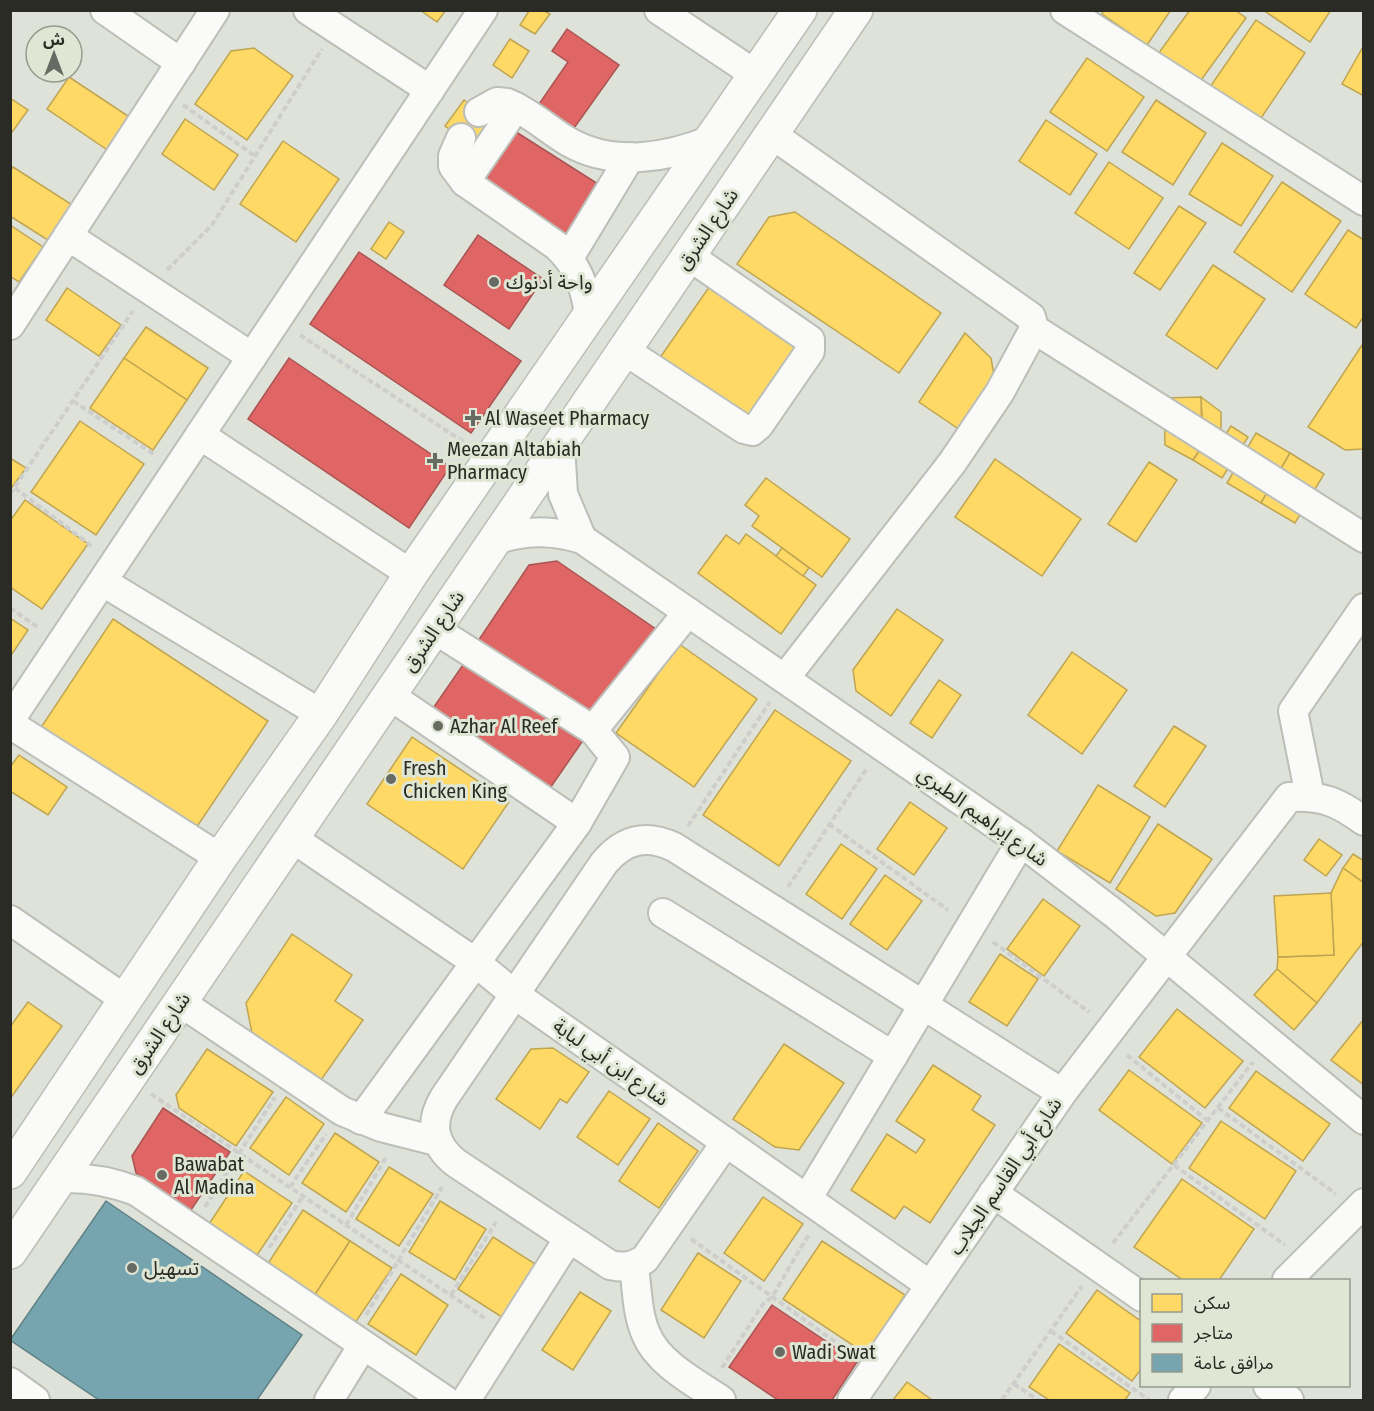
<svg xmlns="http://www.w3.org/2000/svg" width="1374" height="1411" font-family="'Fira Sans Condensed','Noto Sans Arabic',sans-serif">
<rect width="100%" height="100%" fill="#dee2d8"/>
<!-- homes -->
<g fill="#ffd966" stroke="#bfa552" stroke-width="1.5">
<path d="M420 10H446L437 22Z"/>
<path d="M542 10 550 14 535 34 520 25 529 11Z"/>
<path d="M1104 10H1171L1147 45 1102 14Z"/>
<path d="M1190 10H1235L1246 18 1199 83 1158 54Z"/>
<path d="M1263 10H1331L1310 42Z"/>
<path d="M1256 20 1305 53 1259 121 1210 87Z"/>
<path d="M510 39 529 51 512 78 493 65Z"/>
<path d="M1364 45V96L1342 84Z"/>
<path d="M254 48 293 76 247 140 195 104 231 51Z"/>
<path d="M1087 58 1144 97 1107 151 1050 112Z"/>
<path d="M69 77 131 118 109 151 47 109Z"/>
<path d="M10 98 28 110 10 135Z"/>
<path d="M464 100 491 119 473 146 445 126Z"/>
<path d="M1156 100 1206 133 1173 185 1122 152Z"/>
<path d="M185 119 238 155 214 190 162 154Z"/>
<path d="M1046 120 1097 154 1070 195 1019 161Z"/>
<path d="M283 141 339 179 296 242 240 204Z"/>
<path d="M1222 143 1273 176 1241 226 1189 194Z"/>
<path d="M1109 162 1163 198 1129 249 1075 213Z"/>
<path d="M13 167 77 208 54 244 10 216V171Z"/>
<path d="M1282 182 1341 221 1292 292 1234 252Z"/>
<path d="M1179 206 1206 223 1160 290 1134 273Z"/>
<path d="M795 212 941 313 899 373 737 264 769 217Z"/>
<path d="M389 222 404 232 386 259 371 249Z"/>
<path d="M10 225 43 247 19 282 10 276Z"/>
<path d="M1348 230 1364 240V316L1356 328 1305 294Z"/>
<path d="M1213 265 1265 299 1217 369 1166 335Z"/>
<path d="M712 283 803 345 750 421 659 359Z"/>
<path d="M67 288 121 325 99 356 46 320Z"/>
<path d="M146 327 208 368 187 400 124 358Z"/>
<path d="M965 333 991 358 996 386 963 432 919 402Z"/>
<path d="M1364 342V449L1345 450 1308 427Z"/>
<path d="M124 358 187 400 153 450 90 408Z"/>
<path d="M1201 397 1221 412V433L1203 434Z"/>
<path d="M1201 397 1202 446 1193 460 1165 445 1164 398Z"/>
<path d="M80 421 144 464 96 535 31 492Z"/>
<path d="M1231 426 1248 437 1222 478 1193 460 1208 438 1219 445Z"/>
<path d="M1256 433 1290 453 1261 503 1227 483Z"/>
<path d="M1290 453 1324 474 1295 523 1261 503Z"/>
<path d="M10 458 26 468 10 490Z"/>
<path d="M995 459 1081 519 1042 576 955 517Z"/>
<path d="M1149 462 1177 480 1136 542 1108 524Z"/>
<path d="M766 478 850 539 822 577 752 526 759 516 745 505Z"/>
<path d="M25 500 88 544 42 609 10 587V521Z"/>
<path d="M746 534 816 585 781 634 698 573 726 535 739 544Z"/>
<path d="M782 548 809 568 803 576 776 556Z"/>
<path d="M897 609 943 640 891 716 856 691 853 670Z"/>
<path d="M10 618 28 630 10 657Z"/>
<path d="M113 619 268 721 192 834 38 732Z"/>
<path d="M679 644 757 699 694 787 616 733Z"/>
<path d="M1072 652 1127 690 1082 754 1028 715Z"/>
<path d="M939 680 961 695 932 738 910 723Z"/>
<path d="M775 710 851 761 779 866 703 815Z"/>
<path d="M1174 726 1206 746 1165 807 1134 786Z"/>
<path d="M412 737 509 802 463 869 367 804Z"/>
<path d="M19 755 67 787 48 815 10 791V767Z"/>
<path d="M1098 785 1150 817 1110 883 1057 851Z"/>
<path d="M910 802 947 828 914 875 877 849Z"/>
<path d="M1158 824 1212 859 1175 913 1156 916 1116 889Z"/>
<path d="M1319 839 1342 855 1326 876 1304 860Z"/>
<path d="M841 844 877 869 842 919 806 894Z"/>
<path d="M1353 854 1364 861V883L1343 868Z"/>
<path d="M1343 868 1364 883V941L1317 1003 1277 969 1278 957 1334 955 1331 893Z"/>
<path d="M885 875 922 901 887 950 850 924Z"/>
<path d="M1331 893 1334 955 1278 957 1274 896Z"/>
<path d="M1043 899 1080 926 1044 976 1007 949Z"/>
<path d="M292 934 352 975 335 1001 363 1020 321 1080 252 1033 246 1003Z"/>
<path d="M1000 954 1038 979 1007 1026 969 1002Z"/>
<path d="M1277 969 1317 1003 1294 1030 1254 995Z"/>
<path d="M28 1002 62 1026 10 1099V1027Z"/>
<path d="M1177 1009 1243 1061 1205 1108 1139 1057Z"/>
<path d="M1364 1019V1085L1331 1060Z"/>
<path d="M784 1044 844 1083 799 1150 775 1147 733 1119Z"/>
<path d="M553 1048 589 1072 567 1103 560 1099 540 1129 496 1099 531 1049Z"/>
<path d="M207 1049 273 1092 236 1146 179 1108 176 1095Z"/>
<path d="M933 1065 981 1096 972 1110 995 1125 930 1223 904 1206 895 1219 851 1190 887 1134 916 1153 925 1140 896 1121Z"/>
<path d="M1129 1070 1202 1123 1172 1164 1099 1110Z"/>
<path d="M1256 1071 1330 1124 1303 1161 1229 1108Z"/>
<path d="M609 1091 650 1119 618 1165 577 1137Z"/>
<path d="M286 1097 324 1124 289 1175 250 1148Z"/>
<path d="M1221 1121 1296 1171 1265 1219 1189 1168Z"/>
<path d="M658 1123 698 1151 659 1208 619 1181Z"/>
<path d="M335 1133 379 1162 346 1212 302 1183Z"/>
<path d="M389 1167 433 1194 399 1246 356 1219Z"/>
<path d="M244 1171 292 1203 255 1258 207 1227Z"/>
<path d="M1182 1179 1254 1229 1219 1280H1183L1134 1247Z"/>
<path d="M763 1197 803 1224 764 1281 724 1253Z"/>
<path d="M440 1201 486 1229 455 1280 409 1252Z"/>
<path d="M303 1210 350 1241 314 1296 267 1265Z"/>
<path d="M493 1237 543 1269 508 1321 458 1289Z"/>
<path d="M350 1241 392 1268 355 1323 314 1296Z"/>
<path d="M822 1241 905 1295 866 1354 783 1299Z"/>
<path d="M698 1253 741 1281 704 1338 661 1310Z"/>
<path d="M401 1274 448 1305 416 1355 368 1324Z"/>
<path d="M1097 1290 1142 1322V1368L1132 1381 1066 1333Z"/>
<path d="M580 1292 611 1311 573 1370 542 1350Z"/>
<path d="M1059 1344 1130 1393 1125 1400H1049L1029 1387Z"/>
<path d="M907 1382 932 1400H893Z"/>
</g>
<!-- shops -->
<g fill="#e06666" stroke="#a95452" stroke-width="1.5">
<path d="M567 29 619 65 572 131 537 107 568 62 552 51Z"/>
<path d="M513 130 606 189 574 244 475 182Z"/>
<path d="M478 235 543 279 509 329 444 285Z"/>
<path d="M359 252 521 361 471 433 310 324Z"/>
<path d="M289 358 450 467 409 528 248 419Z"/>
<path d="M557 561 663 634 597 731 474 647 529 565Z"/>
<path d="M467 659 584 739 546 794 429 714Z"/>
<path d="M163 1108 230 1152 191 1210 136 1173 132 1156Z"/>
<path d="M772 1305 857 1362 832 1400H778L729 1367Z"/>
</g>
<!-- public -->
<path fill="#76a5af" stroke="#5f8085" stroke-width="1.5" d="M106 1201 302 1335 257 1400H99L10 1340Z"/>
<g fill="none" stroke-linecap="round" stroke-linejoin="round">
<defs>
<g id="minor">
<path d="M105 10 181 63"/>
<path d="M308 10 430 90"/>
<path d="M659 10 756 75"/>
<path d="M1065 10 1364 201"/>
<path d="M479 112 497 102 507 103C530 112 548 130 569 142 613 167 667 158 711 140"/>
<path d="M770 133 1031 317 1034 329 1000 392 952 463 785 678"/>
<path d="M461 138 453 156V166L465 182 557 246C577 265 585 286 589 314"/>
<path d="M465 182 516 107"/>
<path d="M68 236 252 357"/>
<path d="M569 258 630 157"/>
<path d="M10 325 215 10"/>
<path d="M1034 329 1364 538"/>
<path d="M624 350 744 429 752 431 759 425 810 351V340L689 256"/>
<path d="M200 435 411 574"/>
<path d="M560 445 563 494 582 539"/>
<path d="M495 540C526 530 551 530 582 539L1021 842 1116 915 1364 1120"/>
<path d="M103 582 321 714"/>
<path d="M434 629 593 730"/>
<path d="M389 695 577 823"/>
<path d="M10 720 483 10"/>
<path d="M10 724 220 858"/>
<path d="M1310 796 1293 711 1364 608"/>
<path d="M292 838 475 962 514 994 930 1285"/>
<path d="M663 913 893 1056"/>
<path d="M10 920 126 1000"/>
<path d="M180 1002 342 1111 381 1127 436 1141"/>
<path d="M361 1120 577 823 615 757 593 730 688 612"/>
<path d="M726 1142 645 1259C633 1267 624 1268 610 1265L456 1163C433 1145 429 1123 444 1098L604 863C624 839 646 834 674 847L1062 1093"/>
<path d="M61 1178C88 1177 110 1181 136 1191L445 1400"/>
<path d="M993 1193 1142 1297"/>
<path d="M807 1199 1021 842"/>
<path d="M634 1266C637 1288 637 1314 646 1334 658 1364 696 1383 721 1400"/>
<path d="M1287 1280 1364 1203"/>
<path d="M10 1382 35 1400"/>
<path d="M1268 1386 1289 1400"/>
<path d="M329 1400 363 1345"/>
<path d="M466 1400 569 1238"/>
<path d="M852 1400 1062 1093 1289 797C1322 795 1338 802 1364 821"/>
<path d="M1183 1400 1196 1386"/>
</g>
<g id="major">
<path d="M10 1172 220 858 321 714 411 574 800 10"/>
<path d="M10 1252 856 10"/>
</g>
</defs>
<!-- minor casing -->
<use href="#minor" stroke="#bbbfb7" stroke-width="32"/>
<!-- major casing -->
<use href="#major" stroke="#bbbfb7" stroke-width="36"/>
<!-- path -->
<g stroke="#cececc" stroke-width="4" stroke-dasharray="6 3" stroke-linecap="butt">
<path d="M183 105 255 156"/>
<path d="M167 270 212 225 322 49"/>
<path d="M300 335 467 444"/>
<path d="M73 401 155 455"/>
<path d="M15 488 93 547"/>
<path d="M10 494 133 311"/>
<path d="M10 608 39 628"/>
<path d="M829 824 948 910"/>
<path d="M688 826 770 702"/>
<path d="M788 887 867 768"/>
<path d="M993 942 1089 1012"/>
<path d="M1127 1055 1208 1121"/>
<path d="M151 1094 486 1319"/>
<path d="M1218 1108 1336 1194"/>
<path d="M1174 1165 1285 1245"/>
<path d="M290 1187 326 1134"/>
<path d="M205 1207 275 1097"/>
<path d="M346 1225 387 1156"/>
<path d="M691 1239 851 1353"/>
<path d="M1113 1243 1253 1062"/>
<path d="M269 1248 303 1196"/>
<path d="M451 1295 496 1222"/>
<path d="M366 1315 442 1187"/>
<path d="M1051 1331 1149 1400"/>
<path d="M722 1368 763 1304 772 1297 809 1234"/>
<path d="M1014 1384 1038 1400"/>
<path d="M1002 1400 1082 1286"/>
</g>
<!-- minor -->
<use href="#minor" stroke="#fafbf9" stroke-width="28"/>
<!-- major -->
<use href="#major" stroke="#fafbf9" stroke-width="33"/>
</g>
<!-- markers -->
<g fill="#686b63" stroke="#dfe6d4" stroke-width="2">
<circle cx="494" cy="282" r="6"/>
<path d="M470 409h6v6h6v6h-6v6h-6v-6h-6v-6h6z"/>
<path d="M432 452h6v6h6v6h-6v6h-6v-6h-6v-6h6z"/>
<circle cx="438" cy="726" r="6"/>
<circle cx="391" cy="779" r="6"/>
<circle cx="162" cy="1175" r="6"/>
<circle cx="132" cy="1268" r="6"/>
<circle cx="780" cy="1352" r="6"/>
</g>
<g text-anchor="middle" stroke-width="6" stroke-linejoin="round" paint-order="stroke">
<!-- street labels -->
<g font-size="20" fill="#292b24" stroke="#dfe6d4">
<text transform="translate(707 229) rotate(-56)" y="7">شارع الشرق</text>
<text transform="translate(433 631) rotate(-56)" y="7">شارع الشرق</text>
<text transform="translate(983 816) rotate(36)" y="7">شارع إبراهيم الطبري</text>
<text transform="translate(159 1033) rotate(-56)" y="7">شارع الشرق</text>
<text transform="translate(611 1062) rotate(35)" y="7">شارع ابن أبي لبابة</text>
<text transform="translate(1005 1176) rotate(-56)" y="7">شارع أبي القاسم الجلاب</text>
</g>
<!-- poi labels -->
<g font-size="20" fill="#292b24" stroke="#dfe6d4" text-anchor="start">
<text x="506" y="289">واحة أدنوك</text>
<text x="485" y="425">Al Waseet Pharmacy</text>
<text x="447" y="456">Meezan Altabiah<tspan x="447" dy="23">Pharmacy</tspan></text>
<text x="450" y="733">Azhar Al Reef</text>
<text x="403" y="775">Fresh<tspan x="403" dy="23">Chicken King</tspan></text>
<text x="174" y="1171">Bawabat<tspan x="174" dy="23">Al Madina</tspan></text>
<text x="144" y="1275">تسهيل</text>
<text x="792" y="1359">Wadi Swat</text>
</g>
</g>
<!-- border -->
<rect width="1374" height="1411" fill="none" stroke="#292b24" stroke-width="24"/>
<!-- legend -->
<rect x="1140" y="1279" width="210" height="108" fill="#dfe6d4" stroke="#969b8e" stroke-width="1.5"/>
<rect x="1152" y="1294" width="30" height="18" fill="#ffd966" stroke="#969b8e" stroke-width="1.5"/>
<text x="1194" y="1309" font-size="18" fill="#292b24">سكن</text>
<rect x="1152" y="1324" width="30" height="18" fill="#e06666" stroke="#969b8e" stroke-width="1.5"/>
<text x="1194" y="1339" font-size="18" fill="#292b24">متاجر</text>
<rect x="1152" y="1354" width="30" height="18" fill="#76a5af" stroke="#969b8e" stroke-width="1.5"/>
<text x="1194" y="1369" font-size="18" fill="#292b24">مرافق عامة</text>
<!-- north arrow -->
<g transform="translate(54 54)"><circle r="28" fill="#dfe6d4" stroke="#969b8e" stroke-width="1.5"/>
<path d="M0-4.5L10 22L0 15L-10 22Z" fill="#686b63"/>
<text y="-9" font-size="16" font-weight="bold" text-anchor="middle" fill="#292b24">ش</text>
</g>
</svg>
